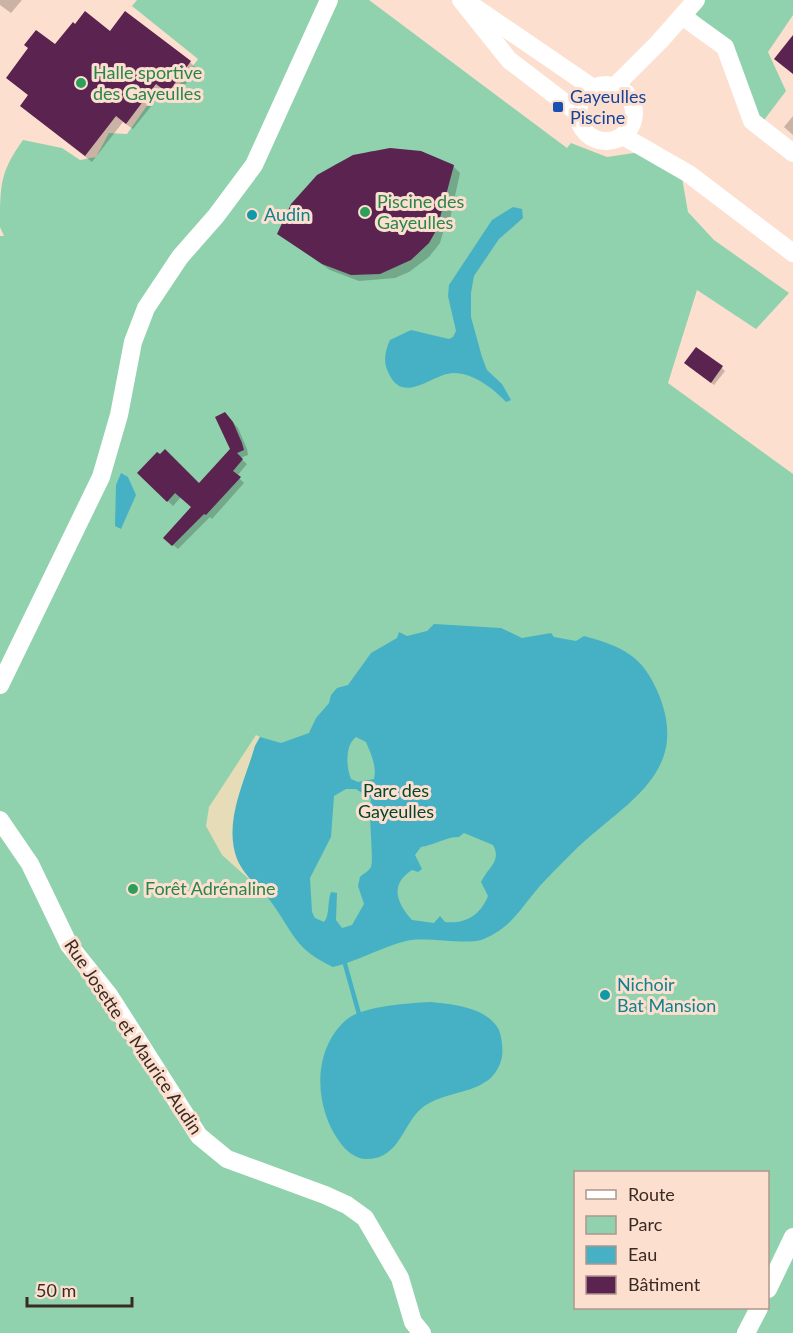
<svg xmlns="http://www.w3.org/2000/svg" width="793" height="1333" font-family="Lato,sans-serif">
<rect width="100%" height="100%" fill="#fddfcf"/>
<!-- green -->
<g fill="#90d2ad" fill-rule="evenodd">
<path d="M137 0H369L567 148 571 143 607 157 641 152 682 178 688 212 714 240 789 293 756 329 697 290 668 383 793 474V1333H0V236H4L0 227C0 185 0 172 23 140L62 148 80 160 96 157 109 133 127 134 151 100 168 101 198 59 132 6ZM576 1172H768V1308H576Z"/>
<path d="M704 0H793V15L768 52 786 91 761 124 727 43 693 12Z"/>
</g>
<!-- sand -->
<path fill="#e6dcb7" d="M256 735 260 737 255 746C240 799 219 828 250 880L222 855 206 826 209 807Z"/>
<!-- water -->
<g fill="#46b1c5" fill-rule="evenodd">
<path d="M513 207 522 209 523 218 499 239 474 276 471 293V317L482 357 487 370 502 384 511 400 506 402C493 388 473 373 454 373 432 373 403 407 388 372 383 361 385 351 390 340L411 330 449 339 453 337 456 331 448 296 449 285 492 220Z"/>
<path d="M121 473 128 477 136 495 121 529 115 526 116 485Z"/>
<path d="M434 624 501 628 522 638 551 633 554 637 576 641 584 636C623 647 643 655 659 695 692 777 619 805 571 854 560 865 549 876 539 887 520 909 512 927 484 939 468 946 427 936 406 941 382 947 358 961 333 967 296 949 296 938 274 906 263 889 245 878 237 859 223 822 245 781 255 746L260 737 281 743 309 733 316 718 329 703 331 695 337 688 348 685 371 653 397 638 399 632 407 636 427 631ZM356 737 366 742C371 754 377 766 374 779L358 782 351 779C346 767 345 745 356 737ZM346 789H356L371 799C368 814 374 859 371 867 369 871 363 874 360 877L358 886 364 904 352 925 342 928 336 920 337 893 331 892C327 902 330 915 324 922L315 918 312 912 310 878 331 837 334 796ZM464 833 493 845C502 861 488 867 481 882L488 896C480 916 465 924 445 922L440 916 434 923 412 920C397 903 389 885 412 870L418 872 422 869 415 855 421 847C435 845 445 837 459 837Z"/>
<path d="M430 1002C452 1004 487 1007 499 1030 502 1038 503 1049 502 1057 493 1097 449 1087 422 1108 403 1123 400 1158 368 1159 356 1160 345 1150 339 1141 314 1106 312 1050 346 1020 362 1006 409 1003 430 1002Z"/>
</g>
<!-- shadow -->
<g fill="#0003">
<path d="M0 0H22L11 13 0 5Z"/>
<path d="M55 46 190 62 197 69 175 98 164 90 133 129 123 122 92 162 28 112 29 96 8 78Z"/>
<path d="M793 116V135L784 127Z"/>
<path d="M371 151H410L453 166 460 173 450 219H447L440 243 429 257 409 272 395 278 359 281 330 270 279 234 312 181 336 164Z"/>
<path d="M688 366 722 368 725 371 714 385Z"/>
<path d="M230 419 238 428 247 449 248 455 240 458 247 464 237 476 244 483 212 519 210 517 178 549 165 538 193 507 181 497 173 506 139 473 199 485 231 449Z"/>
</g>
<g fill="none" stroke-linecap="round" stroke-linejoin="round">
<!-- stream -->
<path stroke="#46b1c5" stroke-width="4.5" d="M345 964 359 1014"/>
</g>
<!-- building -->
<g fill="#5a2350">
<path d="M85 11 110 31 125 11 191 61 168 93 156 84 126 124 116 116 85 156 20 106 28 95 6 78 28 48 24 45 36 30 55 44 73 22 75 24Z"/>
<path d="M793 35V74L774 59Z"/>
<path d="M390 148 421 151 454 165 437 229 429 243 411 260 380 274 351 275 322 264 277 234 291 204 317 175 353 155Z"/>
<path d="M696 347 723 366 711 383 684 363Z"/>
<path d="M225 412 233 422 242 443 244 450 237 453 243 459 233 471 241 477 206 515 204 514 172 546 163 538 191 507 175 493 167 502 137 473 157 452 160 454 165 449 199 483 230 449 215 417Z"/>
</g>
<g fill="none" stroke-linecap="round" stroke-linejoin="round">
<!-- minor -->
<g stroke="#fff" stroke-width="18">
<path d="M461 0 509 60 577 112"/>
<path d="M473 6 593 88"/>
<path d="M682 16 725 47 752 121 793 153"/>
<circle cx="606" cy="113" r="28"/>
<path d="M615 86 660 41 696 0"/>
<path d="M623 136 689 174 793 253"/>
<path d="M0 685 101 477 119 415 133 342 146 308 180 257 216 216 254 165 329 0"/>
<path d="M0 820 30 864 69 945 109 995 199 1136 227 1159 325 1195 347 1205 365 1218 400 1278 413 1322 422 1333"/>
<path d="M768 1289 793 1237"/>
<path d="M746 1333 759 1308"/>
</g>
</g>
<!-- markers -->
<g fill="#2e9e5b" stroke="#fddfcf" stroke-width="2">
<circle cx="81" cy="83" r="6"/>
<circle cx="365" cy="212" r="6"/>
<circle cx="133" cy="889" r="6"/>
</g>
<rect fill="#1a4fb4" stroke="#fddfcf" stroke-width="2" x="552" y="101" width="12" height="12" rx="3"/>
<g fill="#0f9aa8" stroke="#fddfcf" stroke-width="2">
<circle cx="252" cy="215" r="6"/>
<circle cx="605" cy="995" r="6"/>
</g>
<g text-anchor="middle" stroke-width="6" stroke-linejoin="round" paint-order="stroke">
<!-- leisure labels -->
<g font-size="18" fill="#27864d" stroke="#fddfcf" text-anchor="start">
<text x="93" y="79">Halle sportive<tspan x="93" dy="21">des Gayeulles</tspan></text>
<text x="377" y="208">Piscine des<tspan x="377" dy="21">Gayeulles</tspan></text>
<text x="145" y="895">Forêt Adrénaline</text>
</g>
<!-- transit labels -->
<g font-size="18" fill="#164399" stroke="#fddfcf" text-anchor="start">
<text x="570" y="103">Gayeulles<tspan x="570" dy="21">Piscine</tspan></text>
</g>
<!-- culture labels -->
<g font-size="18" fill="#0d838f" stroke="#fddfcf" text-anchor="start">
<text x="264" y="221">Audin</text>
<text x="617" y="991">Nichoir<tspan x="617" dy="21">Bat Mansion</tspan></text>
</g>
<!-- park labels -->
<g font-size="18" fill="#03462b" stroke="#fddfcf">
<text x="396" y="797">Parc des<tspan x="396" dy="21">Gayeulles</tspan></text>
</g>
<!-- street labels -->
<g font-size="18" fill="#392b23" stroke="#fddfcf">
<text transform="translate(133 1037) rotate(56)" y="6">Rue Josette et Maurice Audin</text>
</g>
</g>
<!-- legend -->
<rect x="574" y="1171" width="195" height="138" fill="#fddfcf" stroke="#af978a" stroke-width="1.5"/>
<rect x="586" y="1190" width="30" height="9" fill="#ffffff" stroke="#af978a" stroke-width="1.5"/>
<text x="628" y="1201" font-size="18" fill="#392b23">Route</text>
<rect x="586" y="1216" width="30" height="18" fill="#90d2ad" stroke="#af978a" stroke-width="1.5"/>
<text x="628" y="1231" font-size="18" fill="#392b23">Parc</text>
<rect x="586" y="1246" width="30" height="18" fill="#46b1c5" stroke="#af978a" stroke-width="1.5"/>
<text x="628" y="1261" font-size="18" fill="#392b23">Eau</text>
<rect x="586" y="1276" width="30" height="18" fill="#5a2350" stroke="#af978a" stroke-width="1.5"/>
<text x="628" y="1291" font-size="18" fill="#392b23">Bâtiment</text>
<!-- scale -->
<path d="M27 1297v9h105v-9" fill="none" stroke="#392b23" stroke-width="3"/>
<text x="36" y="1297" font-size="18" fill="#392b23" stroke="#fddfcf" stroke-width="4.5" paint-order="stroke">50 m</text>
</svg>
